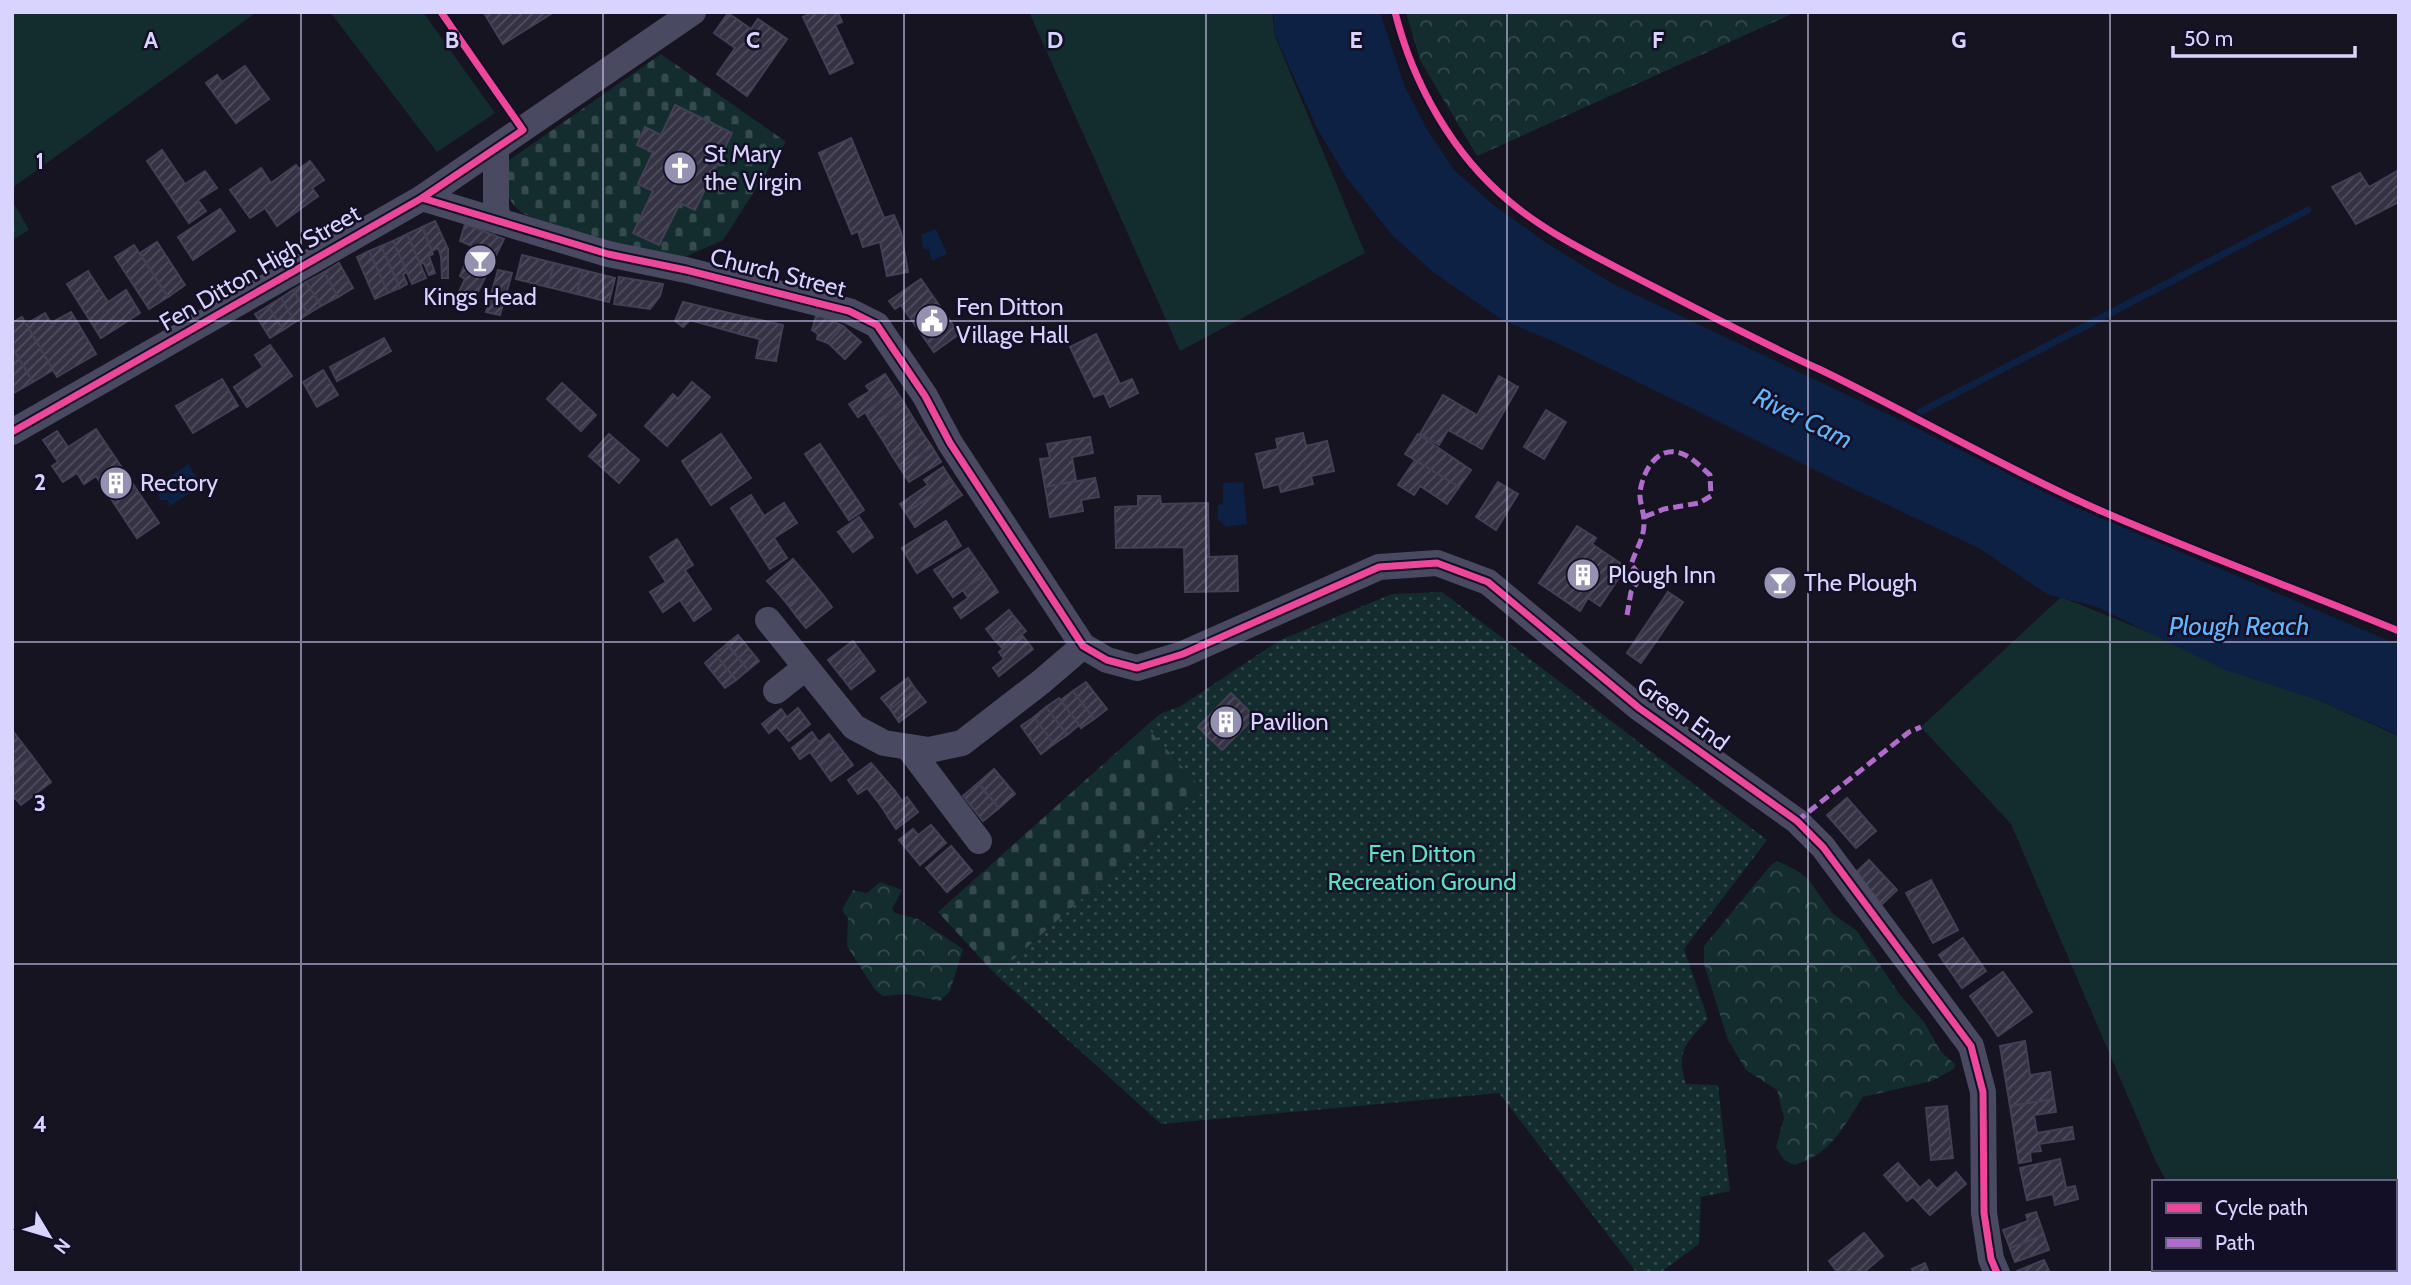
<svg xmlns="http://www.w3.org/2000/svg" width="2411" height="1285" font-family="Cabin,sans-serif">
<defs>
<pattern id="forest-crowns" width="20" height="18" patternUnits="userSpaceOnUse" patternTransform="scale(1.75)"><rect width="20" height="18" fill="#132c2d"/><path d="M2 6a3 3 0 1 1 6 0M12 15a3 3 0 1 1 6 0" fill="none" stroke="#354a4c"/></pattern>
<pattern id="cemetery-stones" width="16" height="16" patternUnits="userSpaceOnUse" patternTransform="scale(1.75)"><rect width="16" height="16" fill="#132c2d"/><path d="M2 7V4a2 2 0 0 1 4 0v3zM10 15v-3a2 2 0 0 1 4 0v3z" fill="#354a4c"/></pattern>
<pattern id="park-dots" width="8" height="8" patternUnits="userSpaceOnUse" patternTransform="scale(1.75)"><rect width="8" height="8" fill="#132c2d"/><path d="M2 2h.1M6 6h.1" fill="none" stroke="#354a4c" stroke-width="1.8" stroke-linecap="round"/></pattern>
<pattern id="building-hatch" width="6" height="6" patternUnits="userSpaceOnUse" patternTransform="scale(1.75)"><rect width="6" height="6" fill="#343243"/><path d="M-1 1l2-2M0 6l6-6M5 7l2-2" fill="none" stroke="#514f5f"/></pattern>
</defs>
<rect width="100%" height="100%" fill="#161421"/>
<!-- grass -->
<g fill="#132c2d">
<path d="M12 12H257L12 188Z"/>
<path d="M330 12H423L495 113 437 152Z"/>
<path d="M1029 12H1272L1275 36 1365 253 1180 351Z"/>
<path d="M2061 597 2318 700 2399 736V1273H2217L2215 1269H2395V1182H2167L2156 1162 2011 824 1921 727Z"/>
</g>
<!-- forest -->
<g fill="url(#forest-crowns)">
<path d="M1406 12H1796L1477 156 1420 60Z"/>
<path d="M12 200 29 230 12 240Z"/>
<path d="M1777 861 1796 870 1808 879 1833 914 1857 931 1900 995 1924 1022 1941 1052 1955 1064 1954 1069 1932 1081 1863 1097C1842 1128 1832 1154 1794 1165L1784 1160 1776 1147 1784 1118 1777 1090 1746 1070 1728 1040 1704 964V946L1771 865Z"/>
<path d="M880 882 902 890 892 909 895 913 918 919 963 949 950 991 940 1001 906 994 883 996 875 990 847 946 848 918 842 910 853 890 867 893Z"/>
</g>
<!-- cemetery -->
<g fill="url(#cemetery-stones)">
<path d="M661 54 786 142 723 240 678 260 601 243 524 214C502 199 507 185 508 161Z"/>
<path d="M1146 726 1204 791 996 975 938 912Z"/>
</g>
<!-- park -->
<path fill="url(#park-dots)" d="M1442 592 1767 840 1684 949 1708 1019C1687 1043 1675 1050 1686 1084L1718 1085 1730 1191 1701 1197 1699 1244 1660 1273H1637L1499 1093 1161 1124 996 975 1204 791 1146 726 1160 714 1181 706 1280 640 1392 594Z"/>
<!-- water -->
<g fill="#0d2144">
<path d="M1273 12H1380L1405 87 1426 128 1454 170 1491 203 1546 243 1613 284 1896 418 2070 505 2399 645V735L2318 700 2225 670 2097 607 2047 594 1979 548 1839 482 1687 406 1555 342 1502 320 1433 272 1393 236 1346 177 1317 128 1275 35Z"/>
<path d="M936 229 947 254 932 261 929 250 923 248 921 235Z"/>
<path d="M188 464 202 485 170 506 167 500H160L156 487Z"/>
<path d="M1243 482 1247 524 1226 527 1217 518 1218 505 1223 504V483Z"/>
</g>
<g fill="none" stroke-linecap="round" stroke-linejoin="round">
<!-- stream -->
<path stroke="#0d2144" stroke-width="7" d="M1920 412 2308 210"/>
</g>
<!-- building -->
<g fill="url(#building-hatch)" stroke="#433f54" stroke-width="2">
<path d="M485 12H554L503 44 484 13Z"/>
<path d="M813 12H838L842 22 835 25 853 63 830 74 803 17Z"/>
<path d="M728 13 751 29 758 19 787 39 747 96 717 74 735 48 714 33Z"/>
<path d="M245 66 269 99 236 123 206 83 217 75 222 82Z"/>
<path d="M675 105 732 133 695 210 680 203 659 245 633 233 653 191 638 184 653 152 637 145 645 127 661 135Z"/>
<path d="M851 138 884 218 894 215 901 232 908 272 887 276 880 242 863 247 858 231 852 234 819 153Z"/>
<path d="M162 150 185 184 205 171 217 188 198 200 206 211 189 223 147 161Z"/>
<path d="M310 161 324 180 312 188 318 196 277 226 265 208 250 218 230 190 261 168 271 183 296 165 299 169Z"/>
<path d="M2399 170V202L2356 224 2332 187 2360 173 2369 187Z"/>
<path d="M220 209 235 231 193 260 178 237Z"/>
<path d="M435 221 448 249V278H442L441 256 438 248 432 251 422 227Z"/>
<path d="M465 224 504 239 473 302 458 294 465 279 460 276 472 246 460 241Z"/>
<path d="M422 227 433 254 429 256 435 273 429 275 424 263 420 264 407 234Z"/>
<path d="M407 234 426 278 412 284 393 241Z"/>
<path d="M393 241 407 272 403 274 407 284 400 288 381 246Z"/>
<path d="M157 242 185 285 168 297 140 253Z"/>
<path d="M134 245 168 297 149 309 115 257Z"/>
<path d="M381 246 400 288 388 293 369 251Z"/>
<path d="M369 251 388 293 375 299 357 257Z"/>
<path d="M522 255 554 263 548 287 516 279Z"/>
<path d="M339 263 353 288 338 297 324 272Z"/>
<path d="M554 263 583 270 577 294 548 287Z"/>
<path d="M498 270 512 273 500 315 486 312Z"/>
<path d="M583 270 615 278 609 302 577 294Z"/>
<path d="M88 271 108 302 126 290 140 313 101 338 67 284Z"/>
<path d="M324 272 338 297 321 306 306 282Z"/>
<path d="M619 277 663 284 660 296 650 309 614 304Z"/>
<path d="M921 279 959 334 934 352 901 305 895 309 889 301Z"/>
<path d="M306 282 321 306 308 314 293 290Z"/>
<path d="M293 290 308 314 295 322 281 298Z"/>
<path d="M281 298 295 322 283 330 268 306Z"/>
<path d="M683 302 746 317 743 335 690 320 683 327 675 321Z"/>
<path d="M268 306 283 330 270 338 255 314Z"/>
<path d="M71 312 96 354 57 377 26 324 45 313 51 323Z"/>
<path d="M817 313 843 326 828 343 817 339 818 334 812 330Z"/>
<path d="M22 317 53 370 33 382 12 347V323Z"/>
<path d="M746 317 783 325 776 361 756 358 760 339 743 335Z"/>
<path d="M843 326 861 342 845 359 828 343Z"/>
<path d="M1096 334 1120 384 1132 379 1138 393 1110 407 1104 393 1094 397 1070 347Z"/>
<path d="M384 338 391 351 337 381 330 367Z"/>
<path d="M270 345 292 376 247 407 234 387 263 367 255 355Z"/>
<path d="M12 347 33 382 12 394Z"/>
<path d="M323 370 338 395 317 407 303 382Z"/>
<path d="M885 374 896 391 858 417 849 404 870 391 866 386Z"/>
<path d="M1499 376 1518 387 1482 449 1448 430 1439 445 1420 434 1443 395 1477 415Z"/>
<path d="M222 379 238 406 193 433 176 406Z"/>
<path d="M692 382 710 397 667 446 645 426 673 394 678 399Z"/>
<path d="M562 383 596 415 581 431 547 399Z"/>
<path d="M896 391 904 403 872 424 865 412Z"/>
<path d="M904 403 913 418 882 439 872 424Z"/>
<path d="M1546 410 1566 422 1544 459 1524 447Z"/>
<path d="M913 418 923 434 891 454 882 439Z"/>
<path d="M96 429 159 523 137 538 96 476 84 484 77 473 63 482 52 466 58 462 43 440 57 431 68 447Z"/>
<path d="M1303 433 1306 446 1327 441 1334 471 1311 476 1313 484 1281 492 1279 484 1264 488 1256 454 1278 449 1276 439Z"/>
<path d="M609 434 639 460 619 483 589 456Z"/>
<path d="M721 434 751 478 711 505 682 461Z"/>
<path d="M923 434 932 447 900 468 891 454Z"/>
<path d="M1418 434 1471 470 1459 487 1405 454Z"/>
<path d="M1090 437 1093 453 1072 457 1076 481 1045 487 1040 459 1050 458 1047 444Z"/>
<path d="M820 444 864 510 849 520 805 454Z"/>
<path d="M932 447 941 462 909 482 900 468Z"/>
<path d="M1415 460 1459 487 1447 504 1420 486 1414 495 1398 485Z"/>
<path d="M943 467 952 481 906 513 900 504 928 485 924 480Z"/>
<path d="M1095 478 1099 497 1081 500 1083 511 1050 517 1045 487Z"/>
<path d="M952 481 962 495 915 527 906 513Z"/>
<path d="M1498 482 1518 494 1496 530 1476 517Z"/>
<path d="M751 495 764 516 784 503 797 523 774 538 787 558 770 569 731 508Z"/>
<path d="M1138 496H1160L1161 504 1208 503 1209 557 1237 556 1238 591 1185 592 1184 547 1116 548 1115 507 1138 506Z"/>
<path d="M859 517 873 537 853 552 838 532Z"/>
<path d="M946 521 961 546 917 573 902 548Z"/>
<path d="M1577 526 1596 538 1592 544 1626 567 1600 606 1588 598 1580 611 1539 583Z"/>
<path d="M677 539 693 565 685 570 711 609 694 621 680 600 663 612 650 592 666 582 650 557Z"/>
<path d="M968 548 986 574 953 597 934 570Z"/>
<path d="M793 559 804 572 778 593 767 581Z"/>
<path d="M804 572 814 584 788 605 778 593Z"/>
<path d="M986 574 998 592 961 618 954 608 968 598 963 590Z"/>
<path d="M814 584 823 595 797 617 788 605Z"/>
<path d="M1668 592 1683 602 1641 663 1627 653Z"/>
<path d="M823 595 832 607 806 628 797 617Z"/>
<path d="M1009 610 1016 619 993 638 986 629Z"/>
<path d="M1016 619 1026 631 1003 649 993 638Z"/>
<path d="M738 635 759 661 748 670 727 644Z"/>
<path d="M1022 635 1033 649 999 676 993 668 1004 659 999 652Z"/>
<path d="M853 641 864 656 840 675 828 660Z"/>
<path d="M727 644 748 670 736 680 715 654Z"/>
<path d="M715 654 736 680 725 688 705 663Z"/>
<path d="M864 656 875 671 851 689 840 675Z"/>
<path d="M908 678 916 690 890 709 881 698Z"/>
<path d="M1086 682 1107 709 1094 719 1073 691Z"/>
<path d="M916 690 926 702 899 722 890 709Z"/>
<path d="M1073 691 1094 719 1081 728 1061 700Z"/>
<path d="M1231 693 1255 717 1222 750 1198 727Z"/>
<path d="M1059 698 1079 725 1067 735 1046 707Z"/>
<path d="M1046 707 1067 735 1054 744 1034 717Z"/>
<path d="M798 708 810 724 789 741 777 727 769 733 762 724 781 709 787 717Z"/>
<path d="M1034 717 1054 744 1041 754 1021 726Z"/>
<path d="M12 730 32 756 12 771Z"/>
<path d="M812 732 819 742 829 734 840 748 819 764 810 752 800 759 792 748Z"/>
<path d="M840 748 853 765 831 781 819 764Z"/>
<path d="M32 756 51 782 21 805 15 798 12 800V771Z"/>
<path d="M871 763 895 791 879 803 867 788 858 794 848 780Z"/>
<path d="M994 769 1015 794 999 808 978 783Z"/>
<path d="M978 783 999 808 983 821 963 796Z"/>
<path d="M895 791 902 801 907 797 918 812 896 829 879 803Z"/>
<path d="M1847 798 1876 831 1856 848 1827 815Z"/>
<path d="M931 825 946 843 920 865 899 840 913 829 918 835Z"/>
<path d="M951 846 972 871 947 892 926 868Z"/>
<path d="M1869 860 1897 890 1878 908 1850 878Z"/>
<path d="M1931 880 1958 930 1933 943 1906 893Z"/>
<path d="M1963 938 1986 971 1962 988 1939 955Z"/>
<path d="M2003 972 2032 1012 1998 1036 1970 996Z"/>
<path d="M2025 1041 2030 1075 2050 1072 2054 1099 2010 1106 2000 1046Z"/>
<path d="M2054 1099 2056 1112 2034 1115 2037 1133 2072 1127 2074 1139 2039 1144 2041 1151 2030 1152 2031 1161 2019 1163 2010 1106Z"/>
<path d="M1947 1106 1953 1158 1931 1160 1926 1108Z"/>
<path d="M2060 1159 2066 1188 2075 1186 2078 1199 2055 1205 2053 1194 2027 1200 2020 1168Z"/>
<path d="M1898 1163 1920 1188 1929 1180 1937 1189 1956 1172 1966 1184 1930 1215 1913 1197 1907 1201 1884 1175Z"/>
<path d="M2036 1212 2044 1235 2010 1248 2003 1230 2028 1221 2026 1215Z"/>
<path d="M1864 1233 1883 1256 1863 1273H1838L1829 1261Z"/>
<path d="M2044 1235 2049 1250 2015 1262 2010 1248Z"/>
<path d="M2044 1260 2050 1273H2018L2017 1271Z"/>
<path d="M1925 1263 1929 1273H1914L1912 1269Z"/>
</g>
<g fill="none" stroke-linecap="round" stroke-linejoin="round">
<!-- minor -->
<g stroke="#4a4962" stroke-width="26">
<path d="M496 148V208L498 221"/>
<path d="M422 198 608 254 686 270 849 311 877 325 925 396 950 443 1083 646 1107 660 1137 668 1183 654 1379 567 1437 563 1488 582 1639 708 1797 821 1823 847 1971 1046 1983 1092 1984 1213 1991 1259 1997 1273"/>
<path d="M12 432 422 198 693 12"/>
<path d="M768 620 854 727 884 743 929 750 962 743 1041 682 1083 646"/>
<path d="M776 691 805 668"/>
<path d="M908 747 979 841"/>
</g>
<!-- quiet -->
<g stroke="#b06ccc" stroke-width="5" stroke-dasharray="10 5" stroke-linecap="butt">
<path d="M1627 615 1631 592 1641 576 1631 565C1635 551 1644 539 1644 524 1645 514 1639 503 1640 492 1643 470 1659 442 1685 455 1695 460 1702 468 1710 475L1711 496 1699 503 1664 509 1644 517"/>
<path d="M1797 821 1909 732 1921 727"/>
</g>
<defs>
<g id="cycleway">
<path d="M1395 12C1413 84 1453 155 1510 202 1547 233 1593 255 1635 277 1697 309 1758 341 1821 370 1914 415 2004 468 2099 510 2198 553 2299 590 2399 631"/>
<path d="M422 198 608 254 686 270 849 311 877 325 925 396 950 443 1083 646 1107 660 1137 668 1183 654 1379 567 1437 563 1488 582 1639 708 1797 821 1823 847 1971 1046 1983 1092 1984 1213 1991 1259 1997 1273"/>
<path d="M12 432 422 198 523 130 441 12"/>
</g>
</defs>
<!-- cycleway casing -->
<use href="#cycleway" stroke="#130f26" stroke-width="11"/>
<!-- cycleway -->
<use href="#cycleway" stroke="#ed469a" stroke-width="7"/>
</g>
<!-- grid -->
<path fill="none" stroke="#d9d4ff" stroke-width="2" stroke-opacity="0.55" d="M301 12V1273M603 12V1273M904 12V1273M1206 12V1273M1507 12V1273M1808 12V1273M2110 12V1273M12 321H2399M12 642H2399M12 964H2399"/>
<!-- icons -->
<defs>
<symbol id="church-disc" viewBox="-11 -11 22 22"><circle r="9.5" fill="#9591b1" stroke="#130f26"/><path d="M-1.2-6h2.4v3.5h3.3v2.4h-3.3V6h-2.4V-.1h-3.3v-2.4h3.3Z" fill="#fff"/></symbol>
<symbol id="bar-disc" viewBox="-11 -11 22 22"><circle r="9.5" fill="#9591b1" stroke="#130f26"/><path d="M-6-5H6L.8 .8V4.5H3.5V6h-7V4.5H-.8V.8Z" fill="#fff"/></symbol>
<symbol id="civic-disc" viewBox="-11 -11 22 22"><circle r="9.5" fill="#9591b1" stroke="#130f26"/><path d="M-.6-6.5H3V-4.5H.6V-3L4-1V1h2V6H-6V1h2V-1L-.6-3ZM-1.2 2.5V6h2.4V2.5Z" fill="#fff"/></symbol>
<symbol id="building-disc" viewBox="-11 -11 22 22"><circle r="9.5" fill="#9591b1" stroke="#130f26"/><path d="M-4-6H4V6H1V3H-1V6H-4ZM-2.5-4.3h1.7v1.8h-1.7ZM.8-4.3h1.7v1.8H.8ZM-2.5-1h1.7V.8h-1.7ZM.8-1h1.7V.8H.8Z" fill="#fff"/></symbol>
</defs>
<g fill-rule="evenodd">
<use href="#church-disc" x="661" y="149" width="38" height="38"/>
<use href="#bar-disc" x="461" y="242" width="38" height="38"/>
<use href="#civic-disc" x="913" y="302" width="38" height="38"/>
<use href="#building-disc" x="97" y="464" width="38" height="38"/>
<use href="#building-disc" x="1564" y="556" width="38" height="38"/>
<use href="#bar-disc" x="1761" y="564" width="38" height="38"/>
<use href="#building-disc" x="1207" y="703" width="38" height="38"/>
</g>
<g text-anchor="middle" stroke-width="5" stroke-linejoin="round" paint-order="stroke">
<!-- poi labels -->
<g font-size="24" fill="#d9d4ff" stroke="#130f26" text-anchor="start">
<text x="704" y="162">St Mary<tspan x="704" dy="28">the Virgin</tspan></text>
<text x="480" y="305" text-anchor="middle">Kings Head</text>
<text x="956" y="315">Fen Ditton<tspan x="956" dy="28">Village Hall</tspan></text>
<text x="140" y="491">Rectory</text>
<text x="1608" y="583">Plough Inn</text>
<text x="1804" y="591">The Plough</text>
<text x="1250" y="730">Pavilion</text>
</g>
<!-- street labels -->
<g font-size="24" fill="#d9d4ff" stroke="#130f26">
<text transform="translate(260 268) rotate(-30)" y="8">Fen Ditton High Street</text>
<text transform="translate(778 273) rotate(14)" y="8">Church Street</text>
<text transform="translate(1683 714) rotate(36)" y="8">Green End</text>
</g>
<!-- park labels -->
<g font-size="24" fill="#5fe0c0" stroke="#130f26">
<text x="1422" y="862">Fen Ditton<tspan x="1422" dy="28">Recreation Ground</tspan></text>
</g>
<!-- water labels -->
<g font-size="26" font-style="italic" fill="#62b6ff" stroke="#130f26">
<text transform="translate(1803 418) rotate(26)" y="9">River Cam</text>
<text x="2239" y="635">Plough Reach</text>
</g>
</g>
<g font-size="23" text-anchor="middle" font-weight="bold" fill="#d9d4ff" stroke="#130f26" stroke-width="5" stroke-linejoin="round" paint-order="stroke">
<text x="151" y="48">A</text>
<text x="452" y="48">B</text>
<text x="753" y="48">C</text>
<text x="1055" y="48">D</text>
<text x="1356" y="48">E</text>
<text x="1658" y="48">F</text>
<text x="1959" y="48">G</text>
<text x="40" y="169">1</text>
<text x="40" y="490">2</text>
<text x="40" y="811">3</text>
<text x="40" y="1132">4</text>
</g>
<!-- border -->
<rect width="2411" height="1285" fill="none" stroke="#d9d4ff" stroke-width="28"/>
<!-- legend -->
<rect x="2152" y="1180" width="245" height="91" fill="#130f26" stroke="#625e7d" stroke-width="2"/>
<rect x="2166" y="1203" width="35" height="10" fill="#ed469a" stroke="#625e7d" stroke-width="2"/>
<text x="2215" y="1215" font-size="21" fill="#d9d4ff">Cycle path</text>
<rect x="2166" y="1238" width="35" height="10" fill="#b06ccc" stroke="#625e7d" stroke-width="2"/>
<text x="2215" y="1250" font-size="21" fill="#d9d4ff">Path</text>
<!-- north arrow -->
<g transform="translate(49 1236) rotate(128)" stroke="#130f26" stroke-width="5" paint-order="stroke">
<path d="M0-5L12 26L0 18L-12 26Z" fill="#d9d4ff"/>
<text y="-10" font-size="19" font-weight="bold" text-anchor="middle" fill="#d9d4ff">N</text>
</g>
<!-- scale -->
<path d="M2173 46v10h182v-10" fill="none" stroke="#d9d4ff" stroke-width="3.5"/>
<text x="2184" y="46" font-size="21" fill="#d9d4ff" stroke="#130f26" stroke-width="5" paint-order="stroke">50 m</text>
</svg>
